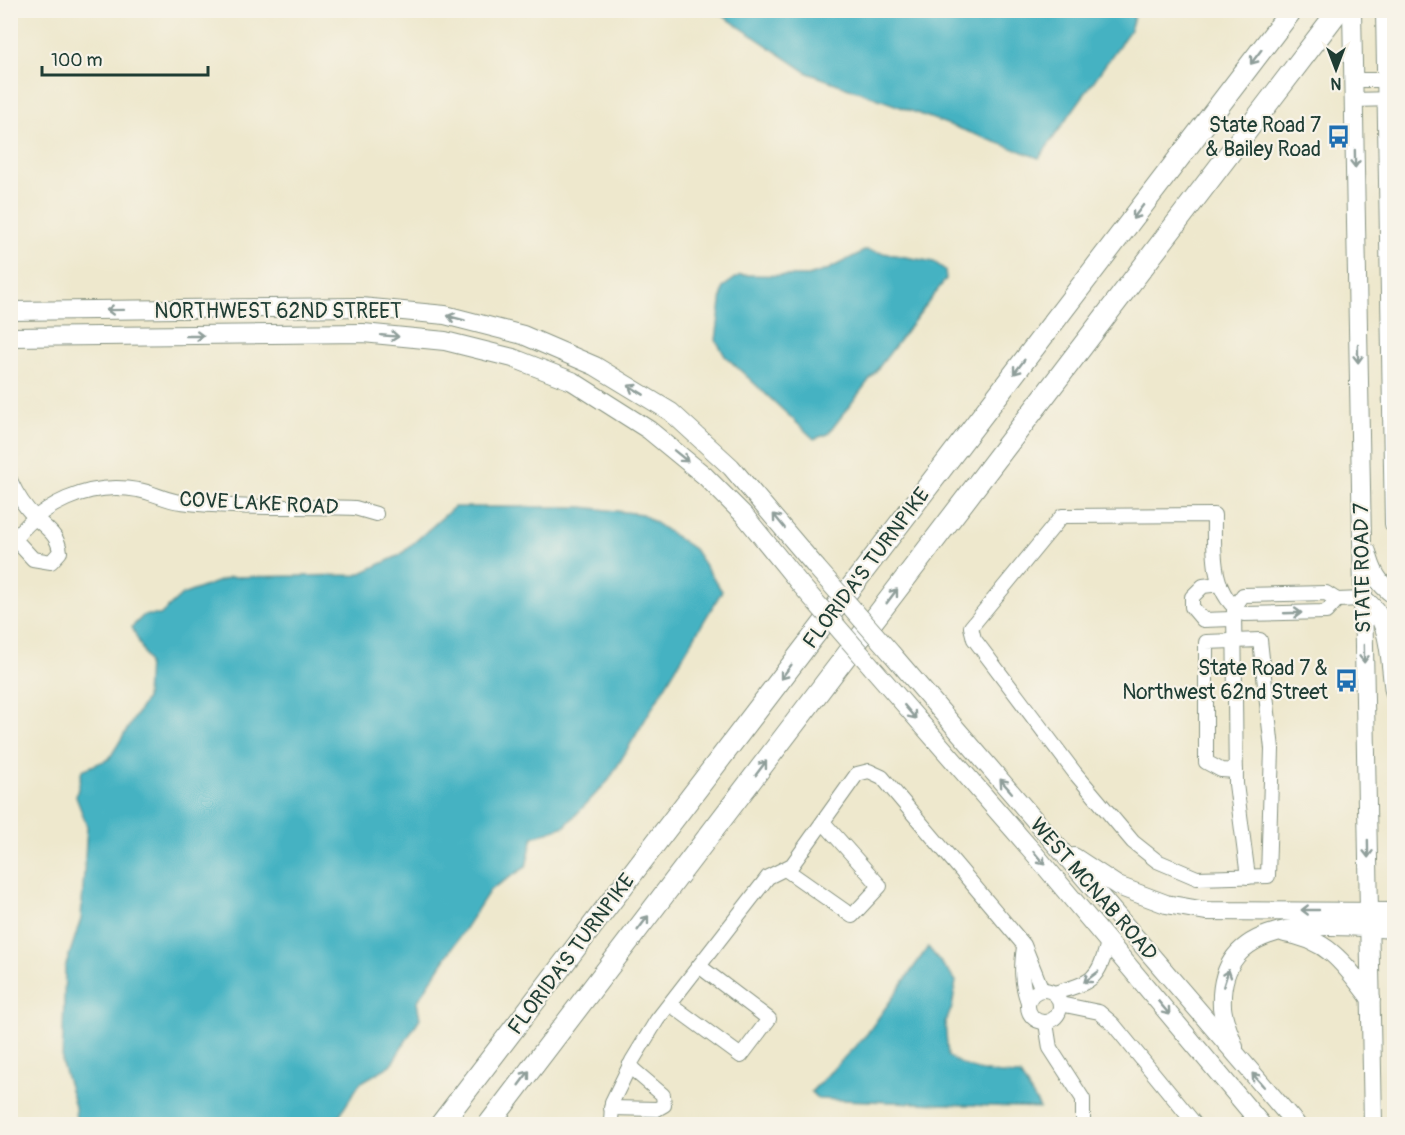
<svg xmlns="http://www.w3.org/2000/svg" width="1405" height="1135" font-family="Pangolin,sans-serif">
<rect width="100%" height="100%" fill="#f7f3e8"/>
<filter id="ink" filterUnits="userSpaceOnUse"><feTurbulence type="fractalNoise" baseFrequency=".0167" numOctaves="2"/><feDisplacementMap in="SourceGraphic" scale="12" xChannelSelector="R" yChannelSelector="G"/><feConvolveMatrix kernelMatrix="1 2 1 2 8 2 1 2 1" color-interpolation-filters="sRGB"/></filter>
<filter id="wash" filterUnits="userSpaceOnUse"><feTurbulence type="fractalNoise" baseFrequency=".008" numOctaves="4" result="noise"/><feDisplacementMap in="SourceGraphic" scale="24" xChannelSelector="R" yChannelSelector="G"/><feGaussianBlur stdDeviation="1.35" result="paint"/><feColorMatrix in="noise" values="0 0 0 0 0 0 0 0 0 0 0 0 0 0 0 0 0 1.4 0 .05"/><feComposite in="paint" operator="in"/></filter>
<g filter="url(#wash)">
<rect width="100%" height="100%" fill="#eee8cd"/>
<!-- water -->
<g fill="#45b2c2" stroke="#32787b" stroke-width="1.5">
<path d="M716 11H1136L1130 30 1039 158 808 73Z"/>
<path d="M866 250 934 262 945 270 946 279 828 434 814 439 725 356 716 340 723 287 740 275 808 276 827 270Z"/>
<path d="M454 507H582L642 514 694 549 722 591 609 780 565 826 533 837 526 867 490 890 417 1002 420 1018 391 1065 360 1083 334 1124H76L75 1106 62 1064 65 968 81 919 87 826 76 797 82 770 109 759 146 699 148 662 132 627 144 615H160L182 595 230 577 357 575 400 555Z"/>
<path d="M928 947 956 981 952 1008 945 1022 948 1056C971 1072 993 1074 1020 1075L1040 1108 818 1099 811 1092 867 1034Z"/>
</g>
</g>
<g filter="url(#ink)">
<g fill="none" stroke-linecap="round" stroke-linejoin="round">
<defs>
<g id="minor">
<path d="M1353 80H1394"/>
<path d="M1354 100 1393 99"/>
<path d="M10 480C16 493 24 507 35 517 46 529 58 534 60 552L51 562 33 559 10 534"/>
<path d="M10 545C39 504 89 481 138 490 152 492 167 501 181 502 236 509 299 506 355 508L376 514"/>
<path d="M1220 584 1203 586 1192 597V607L1203 620 1232 619"/>
<path d="M1236 771 1221 770 1206 762V642L1260 640 1272 749 1268 876 1197 878 1157 861 1133 842 1075 773 974 639 971 627 1062 516 1214 515C1214 549 1210 595 1244 614L1326 612 1337 600"/>
<path d="M785 869 852 916 880 886 823 822"/>
<path d="M1248 877 1236 784 1234 608 1243 595 1326 593 1337 600 1363 599"/>
<path d="M1024 947C1021 968 1021 983 1028 1002"/>
<circle cx="1044" cy="1006" r="16"/>
<path d="M1054 993C1092 982 1098 981 1108 942"/>
<path d="M670 1004 741 1056 769 1019 699 966"/>
<path d="M1060 1004 1099 1012 1113 1024 1195 1124"/>
<path d="M1046 1023 1050 1048 1083 1099V1124"/>
<path d="M611 1108 657 1109 664 1105 663 1095 629 1066"/>
<path d="M611 1124 612 1102 632 1061 657 1020 768 877 792 865 857 774 869 771 882 777 1024 945 1042 990"/>
</g>
<g id="major">
<path d="M1352 10 1373 1124"/>
<path d="M1385 10 1394 524"/>
<path d="M10 311 361 307 445 315 523 335 595 366 671 412 731 467 816 567"/>
<path d="M10 337 363 333 445 341 513 358 572 381 649 430 705 476 744 515 800 584"/>
<path d="M1367 552C1372 572 1378 583 1394 595"/>
<path d="M1363 599C1392 617 1389 660 1394 691"/>
<path d="M892 654 1296 1124"/>
<path d="M872 667 1033 852 1261 1124"/>
<path d="M1074 857 1118 886 1166 904 1206 911 1394 912"/>
<path d="M1285 933C1329 939 1346 966 1371 999"/>
<path d="M1234 1047C1230 1035 1223 1020 1222 1007 1217 911 1331 925 1394 929"/>
</g>
<g id="highway">
<path d="M441 1124 1292 10"/>
<path d="M489 1124 1339 10"/>
</g>
</defs>
<!-- minor casing -->
<use href="#minor" stroke="#869280" stroke-width="16"/>
<!-- major casing -->
<use href="#major" stroke="#869280" stroke-width="20"/>
<!-- highway casing -->
<use href="#highway" stroke="#869280" stroke-width="23"/>
<!-- minor -->
<use href="#minor" stroke="#fff" stroke-width="14"/>
<!-- major -->
<use href="#major" stroke="#fff" stroke-width="18"/>
<!-- highway -->
<use href="#highway" stroke="#fff" stroke-width="21"/>
<defs>
<g id="major-bridge">
<path d="M816 567 892 654"/>
<path d="M800 584 872 667"/>
</g>
</defs>
<!-- major-bridge casing -->
<use href="#major-bridge" stroke="#869280" stroke-width="20" stroke-linecap="butt"/>
<!-- major-bridge -->
<use href="#major-bridge" stroke="#fff" stroke-width="18"/>
</g>
<!-- one-way arrows -->
<defs><path id="oneway-shaft" d="M-6 0H5M1.5-3L5.5 0L1.5 3" fill="none" stroke-width="1.6" stroke-linecap="round" stroke-linejoin="round" transform="scale(1.5)"/></defs>
<g stroke="#8f9e9a">
<use href="#oneway-shaft" transform="translate(1256 57) rotate(127)"/>
<use href="#oneway-shaft" transform="translate(1355 159) rotate(89)"/>
<use href="#oneway-shaft" transform="translate(1138 212) rotate(127)"/>
<use href="#oneway-shaft" transform="translate(115 310) rotate(179)"/>
<use href="#oneway-shaft" transform="translate(456 318) rotate(-165)"/>
<use href="#oneway-shaft" transform="translate(195 336)"/>
<use href="#oneway-shaft" transform="translate(390 336) rotate(5)"/>
<use href="#oneway-shaft" transform="translate(1358 354) rotate(89)"/>
<use href="#oneway-shaft" transform="translate(1019 367) rotate(127)"/>
<use href="#oneway-shaft" transform="translate(636 390) rotate(-149)"/>
<use href="#oneway-shaft" transform="translate(681 456) rotate(39)"/>
<use href="#oneway-shaft" transform="translate(779 521) rotate(-129)"/>
<use href="#oneway-shaft" transform="translate(892 596) rotate(-53)"/>
<use href="#oneway-shaft" transform="translate(1293 613) rotate(-2)"/>
<use href="#oneway-shaft" transform="translate(1364 654) rotate(89)"/>
<use href="#oneway-shaft" transform="translate(786 672) rotate(127)"/>
<use href="#oneway-shaft" transform="translate(910 712) rotate(50)"/>
<use href="#oneway-shaft" transform="translate(761 768) rotate(-53)"/>
<use href="#oneway-shaft" transform="translate(1006 786) rotate(-131)"/>
<use href="#oneway-shaft" transform="translate(1368 849) rotate(89)"/>
<use href="#oneway-shaft" transform="translate(1039 858) rotate(50)"/>
<use href="#oneway-shaft" transform="translate(1310 910) rotate(180)"/>
<use href="#oneway-shaft" transform="translate(643 923) rotate(-53)"/>
<use href="#oneway-shaft" transform="translate(1091 977) rotate(143)"/>
<use href="#oneway-shaft" transform="translate(1226 978) rotate(-72)"/>
<use href="#oneway-shaft" transform="translate(1164 1008) rotate(50)"/>
<use href="#oneway-shaft" transform="translate(524 1078) rotate(-53)"/>
<use href="#oneway-shaft" transform="translate(1258 1080) rotate(-131)"/>
</g>
</g>
<!-- icons -->
<defs>
<symbol id="bus-bare" viewBox="-9 -9 18 18"><path d="M-5-6H5V4H4V6H2V4H-2V6H-4V4H-5ZM-3.5-4V0h7V-4ZM-3.5 1.2v1.5H-2V1.2ZM2 1.2v1.5H3.5V1.2Z" fill="#1f6fb2" stroke="#f7f3e8" stroke-width="2.5" paint-order="stroke"/></symbol>
</defs>
<g fill-rule="evenodd">
<use href="#bus-bare" x="1322" y="120" width="33" height="33"/>
<use href="#bus-bare" x="1330" y="664" width="33" height="33"/>
</g>
<g text-anchor="middle" stroke-width="4.5" stroke-linejoin="round" paint-order="stroke">
<!-- poi labels -->
<g font-size="21" fill="#1f3d34" stroke="#f7f3e8" text-anchor="end">
<text x="1321" y="132">State Road 7<tspan x="1321" dy="24">&amp; Bailey Road</tspan></text>
<text x="1328" y="675">State Road 7 &amp;<tspan x="1328" dy="24">Northwest 62nd Street</tspan></text>
</g>
<!-- street labels -->
<g font-size="21" fill="#1f3d34" stroke="#f7f3e8">
<text x="278" y="318">NORTHWEST 62ND STREET</text>
<text transform="translate(259 503) rotate(3)" y="7">COVE LAKE ROAD</text>
<text transform="translate(866 568) rotate(-53)" y="7">FLORIDA'S TURNPIKE</text>
<text transform="translate(1362 568) rotate(-91)" y="7">STATE ROAD 7</text>
<text transform="translate(1094 889) rotate(49)" y="7">WEST MCNAB ROAD</text>
<text transform="translate(571 954) rotate(-53)" y="7">FLORIDA'S TURNPIKE</text>
</g>
</g>
<!-- margin -->
<rect width="1405" height="1135" fill="none" stroke="#f7f3e8" stroke-width="36"/>
<!-- north arrow -->
<g transform="translate(1336 69) rotate(180)" stroke="#f7f3e8" stroke-width="4.5" paint-order="stroke">
<path d="M0-4.5L10 22L0 15L-10 22Z" fill="#1f3d34"/>
<text y="-9" font-size="16" font-weight="bold" text-anchor="middle" fill="#1f3d34">N</text>
</g>
<!-- scale -->
<path d="M42 66v9h166v-9" fill="none" stroke="#1f3d34" stroke-width="3"/>
<text x="51" y="66" font-size="18" fill="#1f3d34" stroke="#f7f3e8" stroke-width="4.5" paint-order="stroke">100 m</text>
</svg>
